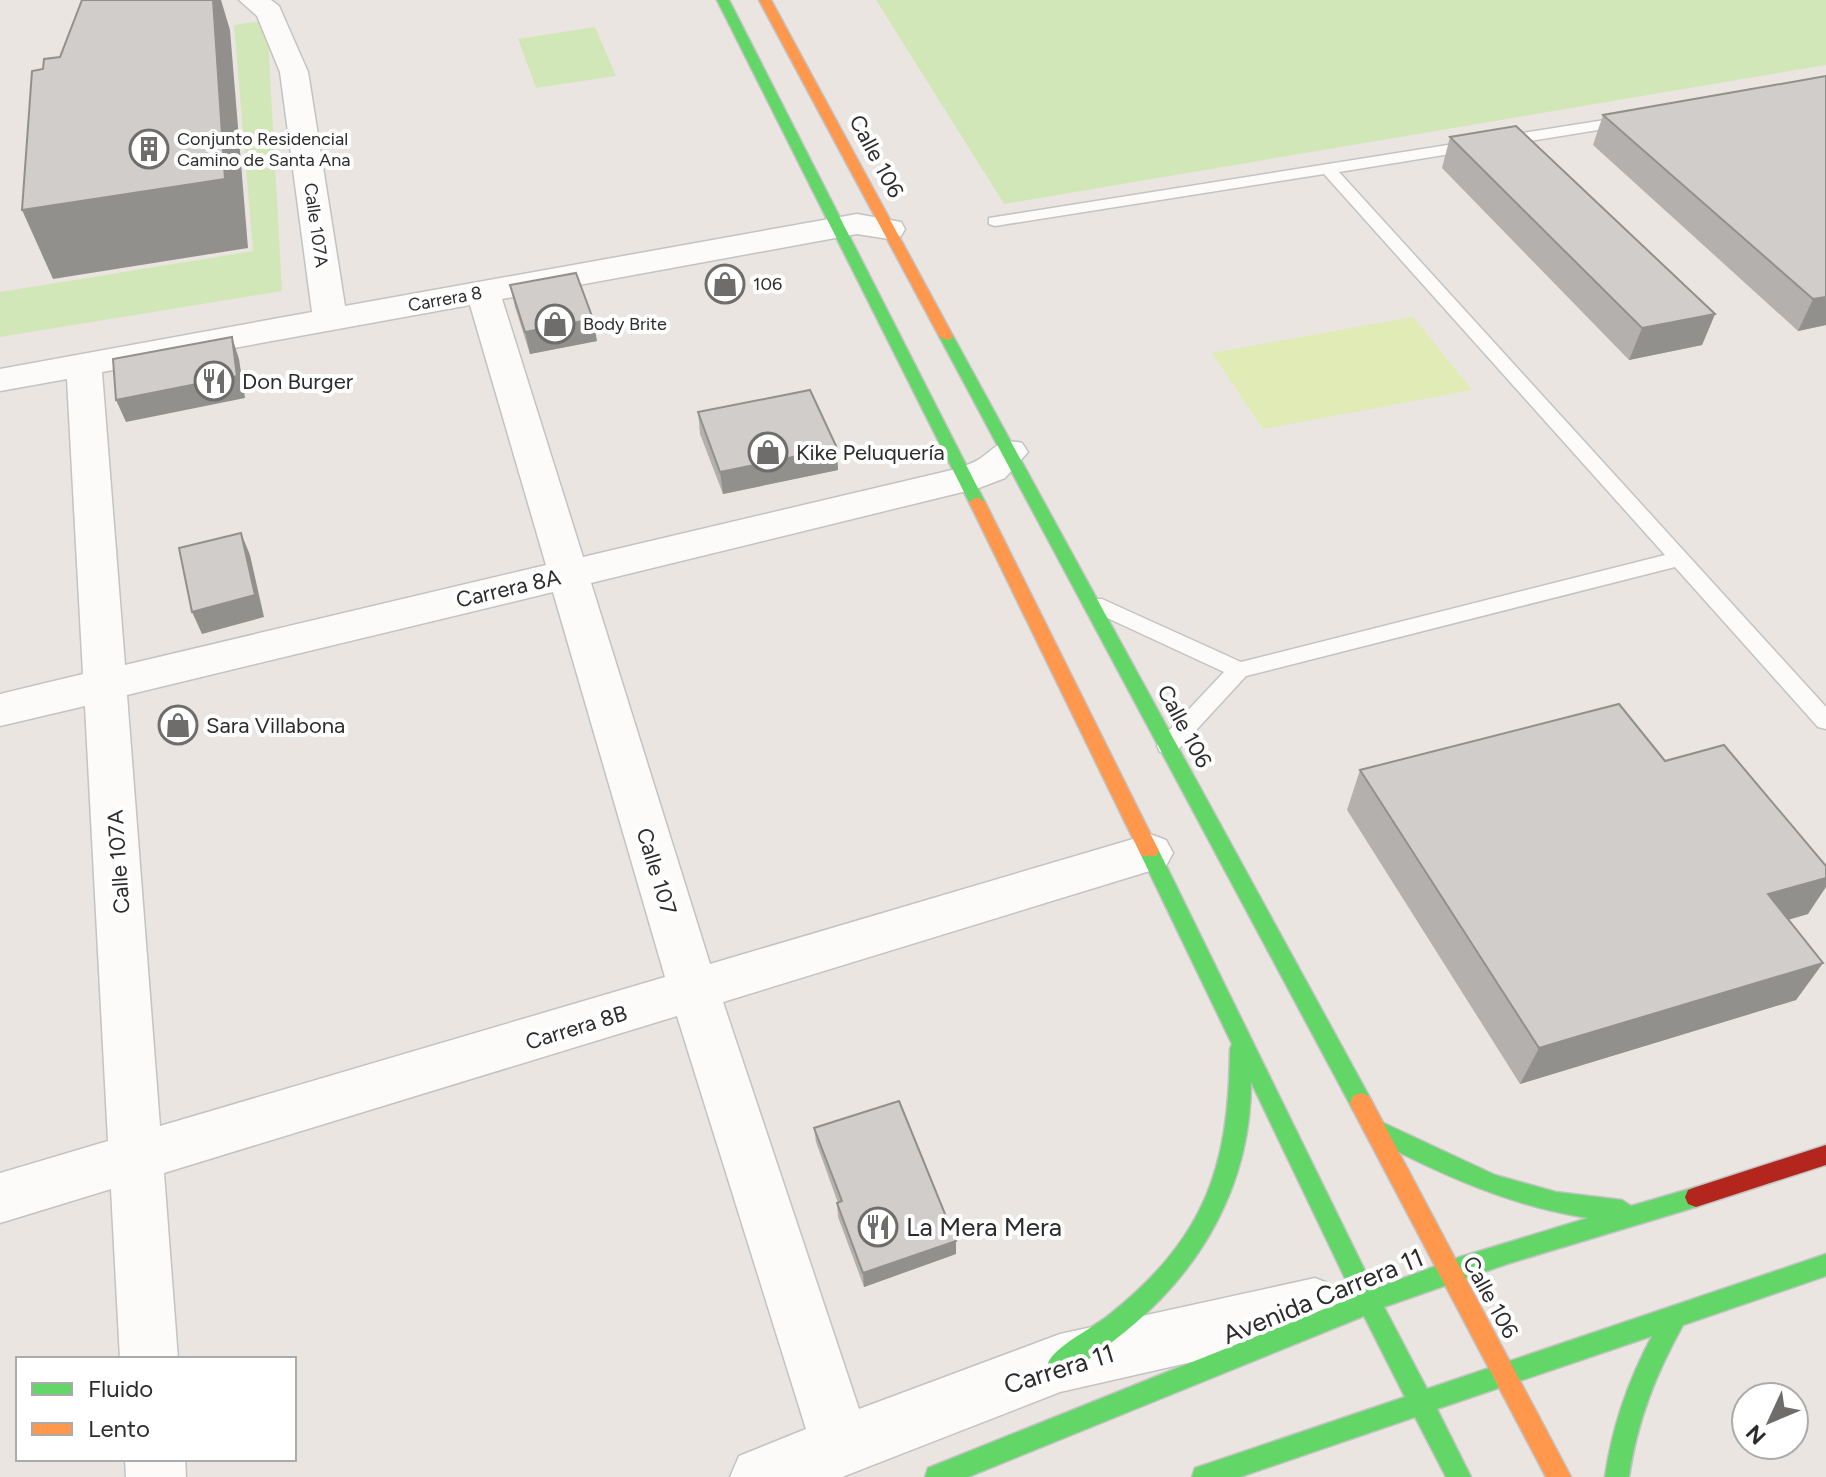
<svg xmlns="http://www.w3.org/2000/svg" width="1826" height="1477" font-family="Figtree,sans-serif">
<rect width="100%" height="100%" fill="#eae5e1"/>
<!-- green -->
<g fill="#d2e7b8">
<path d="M876 0H1826V65L1004 204Z"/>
<path d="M267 20 282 291 0 337V292L253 251 234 25Z"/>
<path d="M595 27 616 76 536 88 518 39Z"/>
</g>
<!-- pitch -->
<path fill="#e0ebb5" d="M1413 317 1472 390 1263 429 1212 353Z"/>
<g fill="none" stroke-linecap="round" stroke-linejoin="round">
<defs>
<path id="lane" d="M1630 116 1638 121 1635 124 1339 172 1826 707V729L1818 727 1675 567 1246 676 1176 752 1168 754 1160 752 1157 746 1160 740 1224 672 1088 609 1085 604 1088 599H1102L1241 662 1665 555 1324 174 995 226 989 224V218Z"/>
<g id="street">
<path d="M239 0H271L279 6 308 72 345 306 857 214 901 222 905 229 901 236 889 239 857 234 502 299 583 557 956 469C964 466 974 463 981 458 997 446 1001 438 1022 443L1028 452 1005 478 979 488 591 583 710 964 1150 834 1166 840 1173 853 1166 866 723 1002 859 1409 1060 1334 1315 1278 1335 1286 1343 1306 1335 1326 1315 1334 1060 1392 842 1477H730L739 1456 806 1429 677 1016 164 1173 178 1359H120L111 1189 0 1223V1173L108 1141 85 706 0 726V694L83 674 67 379 0 391V369L312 312 280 72 257 16ZM470 305 546 565 125 665 102 372ZM553 592 665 977 160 1126 127 695Z"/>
<path d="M125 1459H185L186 1477H126Z"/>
</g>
<g id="fast">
<path d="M717 0H729L985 502 983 506H971L969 502Z"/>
<path d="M946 332 953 336 1369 1096 1372 1103 1369 1110 1361 1113 1353 1110 939 336Z"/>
<path d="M1149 843 1156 846 1159 851 1374 1289 1460 1257 1588 1218C1509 1206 1438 1173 1367 1136L1364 1129 1367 1122 1375 1119 1495 1175 1556 1192 1622 1200 1631 1206 1696 1187 1704 1190 1707 1197 1704 1204 1696 1207 1507 1264 1384 1307 1427 1389 1826 1254V1276L1683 1325C1656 1374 1637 1421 1629 1477H1605C1612 1427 1628 1381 1652 1336L1437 1409 1471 1477H1446L1415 1417 1240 1477H1192L1195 1468 1204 1465 1405 1397 1364 1316 968 1477H925L928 1468 1354 1297 1251 1082C1251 1183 1203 1268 1126 1331 1106 1347 1084 1365 1060 1375L1052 1371 1048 1363C1055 1346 1093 1328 1109 1315 1205 1238 1229 1169 1230 1049L1232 1044 1139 851 1142 846Z"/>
</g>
<g id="slow">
<path d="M759 0H771L953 336 951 339 946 340 939 336Z"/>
<path d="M977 497 985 502 1159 851 1156 856H1142L1139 851 969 502Z"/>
<path d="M1361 1093 1369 1096 1571 1477H1546L1353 1110 1350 1103 1353 1096Z"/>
</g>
<path id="jam" d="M1826 1145V1165L1696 1207 1688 1204 1685 1197 1688 1190 1696 1187Z"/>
</defs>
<!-- lane casing -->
<use href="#lane" stroke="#c3c3c3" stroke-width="3"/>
<!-- street casing -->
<use href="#street" stroke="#c3c3c3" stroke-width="3"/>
<!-- fast casing -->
<use href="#fast" stroke="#c3c3c3" stroke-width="3"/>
<!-- slow casing -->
<use href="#slow" stroke="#c3c3c3" stroke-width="3"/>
<!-- jam casing -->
<use href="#jam" stroke="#c3c3c3" stroke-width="3"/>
<!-- lane -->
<use href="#lane" fill="#fcfbfa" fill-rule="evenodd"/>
<!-- street -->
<use href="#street" fill="#fcfbfa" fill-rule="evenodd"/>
<!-- fast -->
<use href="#fast" fill="#63d668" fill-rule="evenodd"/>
<!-- slow -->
<use href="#slow" fill="#ff974d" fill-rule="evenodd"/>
<!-- jam -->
<use href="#jam" fill="#b3261e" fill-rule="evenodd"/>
</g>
<!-- wall -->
<g fill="#b4b0ae">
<path d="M1826 76V325L1798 331 1593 145 1603 115Z"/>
<path d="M1450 137 1715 314 1702 345 1629 360 1442 168Z"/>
<path d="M510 285 597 341 530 354 515 307Z"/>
<path d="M698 412 838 470 723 494 700 434Z"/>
<path d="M1665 761 1808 914 1788 919 1823 963 1796 1000 1520 1084 1347 810 1360 770Z"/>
<path d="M814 1128 956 1254 864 1287 838 1217 837 1203H838L816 1142Z"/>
</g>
<!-- shaded-wall -->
<g fill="#92908d">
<path d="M213 0H221L230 30 248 248 53 279 22 210Z"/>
<path d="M1826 297V325L1798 331 1813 299Z"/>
<path d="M1715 314 1702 345 1629 360 1642 328Z"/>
<path d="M593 319 597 341 530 354 525 332Z"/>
<path d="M232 337 239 359 245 398 126 422 116 400Z"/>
<path d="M837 448 838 470 723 494 720 472Z"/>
<path d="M241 533 250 555 264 617 202 634 192 612Z"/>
<path d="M1826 878V887L1808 914 1744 933 1768 894Z"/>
<path d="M1823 963 1796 1000 1520 1084 1539 1048Z"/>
<path d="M956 1241V1254L864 1287 863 1273Z"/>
</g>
<!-- building -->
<g fill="#d1cdca" stroke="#92908d" stroke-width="2">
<path d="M82 0H213L225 179 22 210 32 71 43 69 44 59 60 57Z"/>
<path d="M1826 76V297L1813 299 1603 115Z"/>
<path d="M1516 126 1715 314 1642 328 1450 137Z"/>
<path d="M576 273 593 319 525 332 510 285Z"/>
<path d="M232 337 237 376 116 400 113 359Z"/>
<path d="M810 390 837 448 720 472 698 412Z"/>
<path d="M241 533 255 595 192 612 179 548Z"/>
<path d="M1619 704 1665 761 1724 745 1826 866V878L1768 894 1823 963 1539 1048 1360 770Z"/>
<path d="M899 1101 956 1241 863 1273 837 1203 842 1201 814 1128Z"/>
</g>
<!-- icons -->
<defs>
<symbol id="building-ring" viewBox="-11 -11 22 22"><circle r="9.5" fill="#fff" stroke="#6e6d6b" stroke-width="1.5"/><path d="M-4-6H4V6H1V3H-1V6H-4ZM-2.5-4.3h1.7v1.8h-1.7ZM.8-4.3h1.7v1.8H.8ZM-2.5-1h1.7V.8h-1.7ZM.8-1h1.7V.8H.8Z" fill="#6e6d6b"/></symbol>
<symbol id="shop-ring" viewBox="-11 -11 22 22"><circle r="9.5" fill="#fff" stroke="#6e6d6b" stroke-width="1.5"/><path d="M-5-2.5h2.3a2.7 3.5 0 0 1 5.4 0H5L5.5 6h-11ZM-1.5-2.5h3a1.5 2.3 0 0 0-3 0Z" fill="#6e6d6b"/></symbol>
<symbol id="restaurant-ring" viewBox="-11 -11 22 22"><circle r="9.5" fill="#fff" stroke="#6e6d6b" stroke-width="1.5"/><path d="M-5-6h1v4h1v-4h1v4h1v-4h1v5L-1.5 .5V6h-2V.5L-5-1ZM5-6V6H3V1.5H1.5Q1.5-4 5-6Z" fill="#6e6d6b"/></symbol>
</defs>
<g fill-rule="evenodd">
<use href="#building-ring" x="127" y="127" width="44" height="44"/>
<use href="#shop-ring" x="703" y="262" width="44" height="44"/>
<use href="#shop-ring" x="533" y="302" width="44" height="44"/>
<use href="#restaurant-ring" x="192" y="359" width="44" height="44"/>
<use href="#shop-ring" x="746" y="430" width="44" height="44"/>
<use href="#shop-ring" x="156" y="703" width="44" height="44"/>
<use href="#restaurant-ring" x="856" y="1205" width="44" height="44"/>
</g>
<g text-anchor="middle" stroke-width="8" stroke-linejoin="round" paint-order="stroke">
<!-- far-poi labels -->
<g font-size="18" fill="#2c2c2c" stroke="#fff" text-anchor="start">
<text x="177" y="145">Conjunto Residencial<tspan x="177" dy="21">Camino de Santa Ana</tspan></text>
<text x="753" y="290">106</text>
<text x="583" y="330">Body Brite</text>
</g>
<!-- far-street labels -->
<g font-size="18" fill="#2c2c2c" stroke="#fff">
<text transform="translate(316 225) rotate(82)" y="6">Calle 107A</text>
<text transform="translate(445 299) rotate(-10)" y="6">Carrera 8</text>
</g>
<!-- street labels -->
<g font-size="22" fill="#2c2c2c" stroke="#fff">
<text transform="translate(877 156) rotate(62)" y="8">Calle 106</text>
<text transform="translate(508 588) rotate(-13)" y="8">Carrera 8A</text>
<text transform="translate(1185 726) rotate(62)" y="8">Calle 106</text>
<text transform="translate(118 862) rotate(-94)" y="8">Calle 107A</text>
<text transform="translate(657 871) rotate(73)" y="8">Calle 107</text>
<text transform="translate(576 1027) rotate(-17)" y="8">Carrera 8B</text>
<text transform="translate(1491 1297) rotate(61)" y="8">Calle 106</text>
</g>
<!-- poi labels -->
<g font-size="22" fill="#2c2c2c" stroke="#fff" text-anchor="start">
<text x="242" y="389">Don Burger</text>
<text x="796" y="460">Kike Peluquería</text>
<text x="206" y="733">Sara Villabona</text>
</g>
<!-- near-poi labels -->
<g font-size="26" fill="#2c2c2c" stroke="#fff" text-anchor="start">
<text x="906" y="1236">La Mera Mera</text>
</g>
<!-- near-street labels -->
<g font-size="26" fill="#2c2c2c" stroke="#fff">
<text transform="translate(1323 1296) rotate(-22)" y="9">Avenida Carrera 11</text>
<text transform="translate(1059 1369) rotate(-17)" y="9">Carrera 11</text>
</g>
</g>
<!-- legend -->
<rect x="16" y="1357" width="280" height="104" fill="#ffffff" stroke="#ababab" stroke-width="2"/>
<rect x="32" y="1383" width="40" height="12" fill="#63d668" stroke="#ababab" stroke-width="2"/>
<text x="88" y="1397" font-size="24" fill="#2c2c2c">Fluido</text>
<rect x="32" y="1423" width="40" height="12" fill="#ff974d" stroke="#ababab" stroke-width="2"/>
<text x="88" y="1437" font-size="24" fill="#2c2c2c">Lento</text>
<!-- north arrow -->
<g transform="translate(1770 1421) rotate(226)"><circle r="38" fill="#ffffff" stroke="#ababab" stroke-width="2"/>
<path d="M0-6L14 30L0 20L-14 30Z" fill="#6e6d6b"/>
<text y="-12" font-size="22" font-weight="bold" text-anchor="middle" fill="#2c2c2c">N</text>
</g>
</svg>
